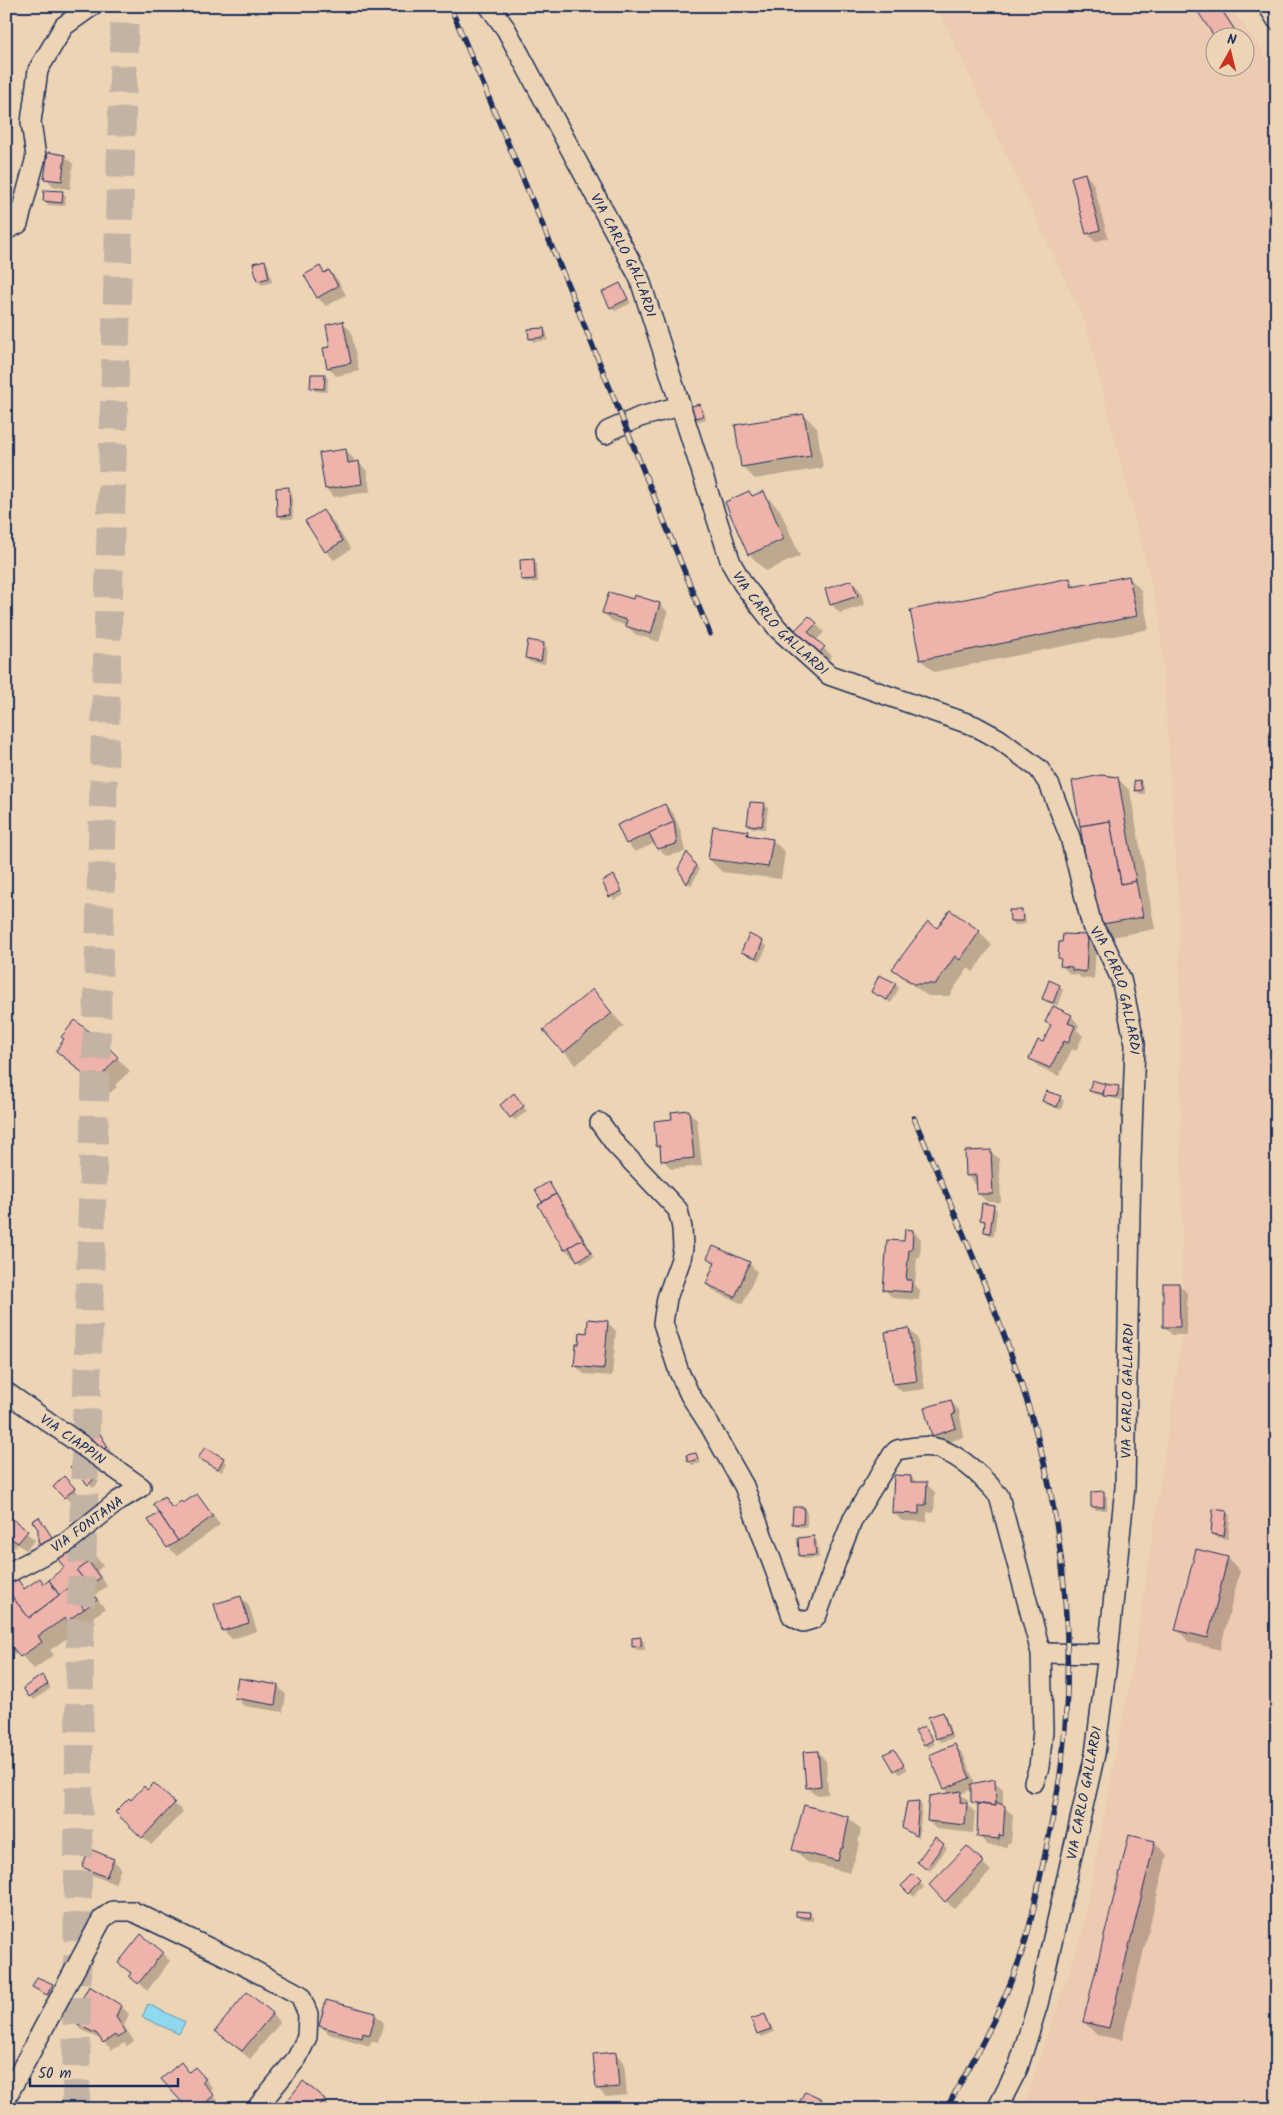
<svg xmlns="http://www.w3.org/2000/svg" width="1283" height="2115" font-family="Kalam,sans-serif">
<rect width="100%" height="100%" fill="#ecd4b5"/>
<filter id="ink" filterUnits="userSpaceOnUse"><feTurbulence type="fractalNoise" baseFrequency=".02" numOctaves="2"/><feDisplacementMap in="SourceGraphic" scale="10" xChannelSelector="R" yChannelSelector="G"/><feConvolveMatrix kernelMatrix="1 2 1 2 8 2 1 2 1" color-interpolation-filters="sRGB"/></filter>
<g filter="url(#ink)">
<!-- built -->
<path fill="#edcab2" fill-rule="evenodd" d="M937 6H1229L1277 70V2109H1021L1027 2096 1081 1937 1135 1655 1183 1331 1179 904 1160 618 1086 324ZM1216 38H1246V68H1216Z"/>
<!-- water -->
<path fill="#8ed9ef" stroke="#6095b5" d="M148 2004 185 2022 179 2034 142 2017Z"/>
<!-- shadow -->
<g fill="#0003">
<path d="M1195 6H1220L1241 38H1216Z"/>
<path d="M1246 44 1253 55 1246 61Z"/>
<path d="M65 156 73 164 70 189 54 187 46 178Z"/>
<path d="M1085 174 1093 183 1108 238 1095 242 1087 233Z"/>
<path d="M62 192 66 196 65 206 48 205 44 201Z"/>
<path d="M265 262 268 265 272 282 262 285 258 281Z"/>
<path d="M320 267 326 273 329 271 337 279 346 295 326 306 318 298Z"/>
<path d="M619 285 631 303 615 311 611 307Z"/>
<path d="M343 323 351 331 359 371 336 376 328 367 331 348Z"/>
<path d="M543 329 547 333 548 340 534 342 530 338Z"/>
<path d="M324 375 328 379 327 392 315 391 312 387Z"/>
<path d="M699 405 703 409 706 419 695 422 691 418Z"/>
<path d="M804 415 817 428 823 468 755 479 742 466Z"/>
<path d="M345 450 354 459V463L358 462 367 471 370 492 334 497 326 489Z"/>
<path d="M288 489 292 492 293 519H282L279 516Z"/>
<path d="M749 493 753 497 763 493 780 510 800 556 766 571 749 554Z"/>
<path d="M323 511 332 520 351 549 334 560 326 551Z"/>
<path d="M533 560 537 564 538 582 526 583 522 580Z"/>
<path d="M1129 577 1141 590 1149 629 934 672 921 660 1069 579 1077 587Z"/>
<path d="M851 581 860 590 865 605 840 613 832 605 826 590Z"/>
<path d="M634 601 660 604 668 612 659 642 635 634 627 626 612 621 604 613Z"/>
<path d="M809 617 824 632 816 641 832 656 824 664 795 631Z"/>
<path d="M544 644 547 648 545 664 530 662 526 658Z"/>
<path d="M1117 778 1130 791 1155 929 1111 937 1098 924Z"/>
<path d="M1139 781 1143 785 1145 794H1140L1136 790Z"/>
<path d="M665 805 673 813 681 832 685 852 666 856 655 843 635 852 627 843Z"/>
<path d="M764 805 768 808 765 829 752 828 749 824Z"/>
<path d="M747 832 752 837 772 840 785 852 781 879 722 872 709 859Z"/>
<path d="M688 854 699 870 691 886 680 869Z"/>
<path d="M614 877 624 895 614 900 603 882Z"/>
<path d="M1021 911 1025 915 1026 924 1015 925 1011 921Z"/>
<path d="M951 912 979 932 992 945 973 972 968 968 949 996H928L906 981 894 969 938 930Z"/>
<path d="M749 936 767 946 760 961 743 952Z"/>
<path d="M1088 937 1096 945 1094 979 1081 978 1078 975 1070 974 1062 966V960L1059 958Z"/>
<path d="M895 984 899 988 891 1003 872 992Z"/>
<path d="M1059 986 1063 990 1057 1006 1047 1002 1043 998Z"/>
<path d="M592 991 624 1026 576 1065 545 1030Z"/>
<path d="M1071 1016 1079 1025 1077 1030 1083 1036 1076 1051 1072 1049 1059 1076 1039 1067 1031 1058 1043 1044 1051 1027 1047 1022Z"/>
<path d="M105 1046 130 1071 115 1085 117 1087 106 1096 57 1051Z"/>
<path d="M1093 1082 1118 1087 1122 1091 1121 1100 1094 1094 1091 1090Z"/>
<path d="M1060 1098 1064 1101 1061 1110 1048 1105 1044 1101Z"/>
<path d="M517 1099 527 1111 515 1120 511 1117Z"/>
<path d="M689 1112 697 1120 702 1166 671 1169 663 1160 661 1149 658 1145 673 1121Z"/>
<path d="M990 1151 999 1159 1001 1202H987L979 1194 978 1184H975L967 1175Z"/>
<path d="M549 1183 564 1204 590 1248 589 1249 594 1257 582 1264 576 1256 574 1258 566 1250 570 1248 536 1191Z"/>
<path d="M993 1206 997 1210 994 1236 989 1235 985 1232V1223L981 1219Z"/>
<path d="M913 1231 921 1239 920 1258 917 1257 915 1285 920 1290 919 1300 893 1298 885 1290 906 1242Z"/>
<path d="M709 1258 749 1263 757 1272 743 1304 715 1292 707 1284 715 1265Z"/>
<path d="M1179 1284 1187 1293V1335H1172L1164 1326Z"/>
<path d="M607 1322 616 1331 612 1376 584 1374 576 1366 581 1345 588 1334Z"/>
<path d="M909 1329 917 1338 925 1389 902 1392 894 1384Z"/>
<path d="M950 1401 959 1410 964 1437 942 1444 934 1435Z"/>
<path d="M86 1424 95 1436 102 1437 111 1451 106 1453Z"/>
<path d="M205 1448 227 1463 222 1472 200 1458Z"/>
<path d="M696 1454 701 1463 692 1465 689 1461Z"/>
<path d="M78 1461 99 1482 93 1488 72 1467Z"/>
<path d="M911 1477 917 1483 926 1484 935 1492 934 1513 927 1512V1522L902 1521 894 1513Z"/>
<path d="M64 1478 78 1492 69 1501 55 1487Z"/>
<path d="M1103 1493 1107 1497V1510H1096L1092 1506Z"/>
<path d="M197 1495 220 1525 177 1556 168 1547 150 1521 161 1513 164 1498 174 1508 183 1505Z"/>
<path d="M804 1509 807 1513V1527H797L793 1523Z"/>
<path d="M1227 1512 1230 1516 1228 1539 1216 1537 1212 1533Z"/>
<path d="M6 1516 35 1540 26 1550 17 1544 6 1558Z"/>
<path d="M814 1538 817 1541 819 1558 805 1559 801 1556Z"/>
<path d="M83 1540 103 1566 97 1571 107 1586 95 1595 105 1609 93 1617 96 1622 80 1633 78 1630 50 1650 54 1655 34 1669 18 1652 15 1654 6 1646V1587L17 1580 25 1588 45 1585 66 1567Z"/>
<path d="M1197 1551 1228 1558 1240 1571 1220 1650 1189 1642 1177 1629Z"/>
<path d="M241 1598 249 1606 257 1631 232 1639 223 1630Z"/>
<path d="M641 1639 644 1642 645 1650H637L633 1646Z"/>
<path d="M46 1680 51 1688 34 1700 30 1696Z"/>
<path d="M278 1686 286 1695 283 1712 244 1706 236 1697Z"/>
<path d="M943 1713 946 1717 953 1738 941 1742 937 1738Z"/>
<path d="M924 1728 935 1744 928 1748 925 1745Z"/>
<path d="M6 1734 13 1741 6 1756Z"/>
<path d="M955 1746 963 1754 976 1785 994 1781 1003 1789V1806L1013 1815 1011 1843H1007V1847L987 1845 979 1836V1808L973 1802 972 1789 961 1794 968 1800V1805L975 1812 973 1833 936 1829 928 1821 950 1794 945 1789 931 1756Z"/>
<path d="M894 1750 907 1770 899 1774 886 1755Z"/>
<path d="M818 1752 826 1761 828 1794 815 1795 807 1787Z"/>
<path d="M154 1784 183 1812 151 1845 117 1812 147 1791Z"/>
<path d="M919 1802 922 1806 919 1838 908 1831Z"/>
<path d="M849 1818 861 1830 858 1842 860 1843 850 1873 807 1862 794 1849Z"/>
<path d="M1155 1842 1167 1855 1122 2040 1097 2035 1084 2022Z"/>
<path d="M943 1845 947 1848 930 1871 922 1866Z"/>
<path d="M967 1848 991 1871 954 1909 930 1885Z"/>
<path d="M6 1857 14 1865 10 1874 14 1878 6 1897Z"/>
<path d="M113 1860 121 1868 115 1884 92 1875 84 1867Z"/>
<path d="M913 1875 924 1887 914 1897 903 1886Z"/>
<path d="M809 1913 813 1917V1921L801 1920 797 1916Z"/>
<path d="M162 1953 170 1961 147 1991 120 1962Z"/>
<path d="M52 1986 56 1989 51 1998 34 1987Z"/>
<path d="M90 1988 121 2006 129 2014 124 2026 134 2041 127 2046 124 2043 112 2050 102 2040 80 2029 72 2020Z"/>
<path d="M272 2014 280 2023 250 2059 217 2031Z"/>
<path d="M375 2014 384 2023 378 2043 371 2041 370 2046 329 2034 320 2025Z"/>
<path d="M765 2015 768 2019 774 2032 762 2037 758 2033Z"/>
<path d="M615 2053 624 2062 627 2095 606 2097 598 2089Z"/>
<path d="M203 2077 213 2088 210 2092 221 2104 217 2109H189Z"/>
<path d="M324 2100 332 2109H287Z"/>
<path d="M821 2100 825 2104 822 2109H797Z"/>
</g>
<!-- building -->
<g fill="#eeb3aa" stroke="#1b2f5e">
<path d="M1194 6H1219L1240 38 1216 39Z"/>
<path d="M48 152 65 155 62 181 44 179Z"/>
<path d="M1085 173 1100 230 1086 234 1071 177Z"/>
<path d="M44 190 63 191 62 203 43 201Z"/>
<path d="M265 260 269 278 257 281 253 263Z"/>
<path d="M320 266 324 273 329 270 338 286 317 298 304 275Z"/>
<path d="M620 283 628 299 610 308 602 292Z"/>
<path d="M343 321 351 363 327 368 323 348 330 347 326 325Z"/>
<path d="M544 328 545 337 529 339 528 329Z"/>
<path d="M311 374H325L324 389 310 388Z"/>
<path d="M700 404 703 416 690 419 688 407Z"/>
<path d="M804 414 811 456 741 467 735 425Z"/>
<path d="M346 449 348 463 359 461 362 484 325 489 319 453Z"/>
<path d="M289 487 290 515 277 516 276 488Z"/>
<path d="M749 491 752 496 764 491 784 539 748 555 725 502Z"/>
<path d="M323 510 343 541 325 552 305 521Z"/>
<path d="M534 559 535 579 521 580 520 560Z"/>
<path d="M1129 576 1137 616 920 660 910 610 1070 578 1072 587Z"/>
<path d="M852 580 858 596 830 605 825 589Z"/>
<path d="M609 592 633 599 634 595 660 603 651 634 625 626 627 620 602 613Z"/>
<path d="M809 616 817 623 808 632 825 647 815 657 787 630 791 625 795 630Z"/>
<path d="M528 640 544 643 541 661 525 658Z"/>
<path d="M1101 775 1118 777 1136 881 1121 884 1110 821 1080 826 1072 781Z"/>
<path d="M1140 780 1142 790 1135 791 1134 781Z"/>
<path d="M750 802 765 803 762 826 747 825Z"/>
<path d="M665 804 674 822 626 844 617 825Z"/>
<path d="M1110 821 1121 884 1136 881 1143 917 1097 925 1080 826Z"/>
<path d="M674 822 677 844 657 849 649 833Z"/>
<path d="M713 826 748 831 747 835 773 839 768 867 708 859Z"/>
<path d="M687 852 696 866 687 884 678 869Z"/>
<path d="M614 875 622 891 609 897 602 881Z"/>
<path d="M950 910 980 931 960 960 955 956 936 984H914L892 969 928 921 937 928Z"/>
<path d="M1009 910H1022L1023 921H1010Z"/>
<path d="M749 934 763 941 756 958 741 952Z"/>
<path d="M1063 934 1088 935 1086 972 1072 970V967L1060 966 1061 959 1058 958 1059 942H1062Z"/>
<path d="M879 975 896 983 887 1000 871 992Z"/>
<path d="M1049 980 1060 985 1053 1003 1042 999Z"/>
<path d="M593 989 612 1013 563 1053 543 1030Z"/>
<path d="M1053 1006 1072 1015 1068 1023 1075 1026 1068 1043 1064 1041 1050 1068 1029 1059 1038 1040 1043 1042 1051 1025 1045 1022Z"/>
<path d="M75 1020 106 1045 118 1057 93 1085 75 1066 56 1051 64 1039 61 1037Z"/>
<path d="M1092 1080 1105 1084 1103 1094 1089 1091Z"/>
<path d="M1105 1084 1119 1086 1117 1097 1103 1096Z"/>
<path d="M1046 1091 1061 1096 1057 1107 1042 1101Z"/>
<path d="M514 1093 524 1106 510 1118 500 1105Z"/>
<path d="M689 1110 694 1158 661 1161 660 1146H656L654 1121 672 1119 671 1112Z"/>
<path d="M991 1150 993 1194H977L976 1175 966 1176 965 1151Z"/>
<path d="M549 1182 556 1194 542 1202 535 1190Z"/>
<path d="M556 1194 583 1239 564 1250 538 1205Z"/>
<path d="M982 1203 994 1205 990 1233 984 1232 985 1221 980 1220Z"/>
<path d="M905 1229 913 1230 912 1250H909L906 1280H912L911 1292 883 1290 887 1240 904 1241Z"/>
<path d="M583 1239 591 1253 577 1261 569 1247Z"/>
<path d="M713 1246 750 1262 735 1297 706 1284 715 1262 707 1258Z"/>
<path d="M1163 1283H1179L1180 1327H1163Z"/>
<path d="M588 1319 608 1321 604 1369 574 1366 576 1344H579L580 1332 587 1333Z"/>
<path d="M909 1328 917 1381 893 1384 885 1332Z"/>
<path d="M951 1400 955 1414 952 1415 956 1428 932 1436 924 1408Z"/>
<path d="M86 1423 94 1435 99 1432 108 1447 102 1450 74 1431Z"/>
<path d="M205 1447 224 1458 218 1469 198 1458Z"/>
<path d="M696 1453 698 1459 688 1462 686 1455Z"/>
<path d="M78 1459 96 1477 88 1485 70 1467Z"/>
<path d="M894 1475 911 1476V1482H927L926 1505H919V1514L892 1513Z"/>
<path d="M64 1476 75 1488 64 1498 53 1487Z"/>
<path d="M1104 1491V1507H1091V1492Z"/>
<path d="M197 1494 213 1516 178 1541 153 1504 164 1496 172 1508 181 1501 183 1503Z"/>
<path d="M793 1507H804L803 1524H792Z"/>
<path d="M1213 1509 1227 1511 1224 1536 1211 1534Z"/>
<path d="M159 1513 178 1541 167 1548 148 1520Z"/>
<path d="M6 1514 28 1531 18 1543 8 1537 6 1539Z"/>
<path d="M39 1517 55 1542 44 1550 38 1541V1529L32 1521Z"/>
<path d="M814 1536 816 1555 799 1556 798 1538Z"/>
<path d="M83 1538 96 1557 77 1571 83 1578 59 1595 49 1580 64 1567 56 1557Z"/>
<path d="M1196 1549 1228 1557 1208 1638 1175 1630Z"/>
<path d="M89 1562 100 1578 88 1586 97 1600 84 1609 70 1587 83 1578 77 1571Z"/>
<path d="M17 1578 24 1589 40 1578 44 1584 49 1580 59 1595 29 1618 6 1589V1586Z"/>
<path d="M70 1587 84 1609 67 1621 65 1618 38 1636 42 1642 20 1657 6 1639V1589L29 1618Z"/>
<path d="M241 1596 249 1623 222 1631 214 1604Z"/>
<path d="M641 1637V1646L632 1647V1638Z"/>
<path d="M42 1675 48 1684 29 1697 23 1688Z"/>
<path d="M238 1678 278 1685 275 1705 234 1698Z"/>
<path d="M943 1712 950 1734 936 1739 928 1717Z"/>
<path d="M924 1726 933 1740 924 1745 915 1731Z"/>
<path d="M955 1744 970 1778 944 1789 929 1755Z"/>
<path d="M894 1749 904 1765 894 1771 884 1754Z"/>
<path d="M818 1751 821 1786 806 1788 803 1752Z"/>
<path d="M995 1779 996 1806 971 1802V1784Z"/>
<path d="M154 1783 175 1803 142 1838 115 1812 129 1798 131 1800 144 1786 147 1790Z"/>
<path d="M961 1791 960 1802 967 1803 965 1825 927 1821 929 1796Z"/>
<path d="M919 1801 916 1836 902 1828 907 1802Z"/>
<path d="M996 1802 1005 1806 1003 1836 999 1835V1839L977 1837 978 1804 996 1806Z"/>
<path d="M804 1805 849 1817 843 1848H841L838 1861 792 1850Z"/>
<path d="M1129 1835 1155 1841 1109 2028 1083 2022Z"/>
<path d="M935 1837 944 1844 926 1869 917 1862Z"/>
<path d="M967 1846 984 1862 945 1902 929 1885Z"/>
<path d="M90 1849 114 1859 106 1877 82 1867Z"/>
<path d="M913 1874 921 1882 909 1894 901 1886Z"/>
<path d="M796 1911 810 1912 809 1918 796 1916Z"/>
<path d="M141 1934 163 1952 138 1984 129 1976 131 1973 118 1963Z"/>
<path d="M37 1977 53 1984 47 1995 32 1987Z"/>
<path d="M89 1986 121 2005 116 2017 126 2032 117 2038 115 2035 103 2043 97 2034 70 2021Z"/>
<path d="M247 1992 273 2013 242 2051 215 2031Z"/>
<path d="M326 2000 376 2013 370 2035 363 2033 362 2038 319 2026Z"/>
<path d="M765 2014 771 2029 757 2034 751 2019Z"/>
<path d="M616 2052 619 2087 596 2089 593 2054Z"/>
<path d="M181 2062 189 2072 195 2067 206 2079 202 2082 214 2095 199 2109 196 2105 192 2109H188L161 2079Z"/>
<path d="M303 2081 325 2099 317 2109H286L283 2106Z"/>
<path d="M805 2091 822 2099 817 2109H796Z"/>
</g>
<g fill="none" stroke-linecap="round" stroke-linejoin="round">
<!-- highway-tunnel -->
<path stroke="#c2b3a4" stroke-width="28" stroke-dasharray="28 14" stroke-linecap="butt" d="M76 2109 80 1644 125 6"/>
<defs>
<g id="street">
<path id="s1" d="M489 6 506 29 639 277 731 563 743 584 778 629 829 675 975 726 999 739 1039 769 1050 786 1070 837 1092 926 1103 941 1121 979 1135 1044 1131 1161 1125 1487 1108 1654 1095 1754 1038 2004 1018 2068 997 2109"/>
<path d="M1268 6 1277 20"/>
<path d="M6 230 18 224 36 157 31 122 38 70 64 26 92 6"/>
<path d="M606 434 608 431 640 417 680 406"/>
<path d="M600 1123 616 1145 678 1210 682 1228 683 1248 681 1259 667 1298 663 1323 679 1372 690 1395 710 1426 744 1486 792 1616 803 1622 813 1619 817 1615 838 1556 853 1519 893 1454 897 1450C908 1448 922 1445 932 1447 958 1452 982 1476 999 1496L1041 1653 1043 1731 1039 1767 1034 1782"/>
<path id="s2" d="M6 1392 141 1487 118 1501 66 1543 6 1574"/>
<path d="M1041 1653 1108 1654"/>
<path d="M6 2098 102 1919 113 1911H132L228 1957 300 1995 308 2014 307 2037 297 2058 256 2109"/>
</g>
</defs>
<!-- street casing -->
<use href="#street" stroke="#1b2f5e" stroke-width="22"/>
<!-- street -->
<use href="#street" stroke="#ecd4b5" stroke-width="19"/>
<defs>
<g id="rail">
<path d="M450 6 565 278 710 634"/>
<path d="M914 1118C958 1223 1008 1329 1038 1439 1066 1542 1074 1654 1062 1760 1058 1796 1050 1832 1042 1868 1035 1903 1028 1940 1014 1974 996 2020 971 2065 946 2109"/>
</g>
</defs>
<!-- rail casing -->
<use href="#rail" stroke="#1b2f5e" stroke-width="5.5"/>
<!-- rail -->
<use href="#rail" stroke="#ecd4b5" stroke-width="4" stroke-dasharray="11" stroke-linecap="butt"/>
</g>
</g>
<g text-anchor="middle" stroke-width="4" stroke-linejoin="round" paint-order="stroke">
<!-- street labels -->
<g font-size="14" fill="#1b2f5e" stroke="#ecd4b5">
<text dy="5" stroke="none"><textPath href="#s1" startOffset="284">VIA CARLO GALLARDI</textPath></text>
<text dy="5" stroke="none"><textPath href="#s1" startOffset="689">VIA CARLO GALLARDI</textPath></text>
<text dy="5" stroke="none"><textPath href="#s1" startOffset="1229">VIA CARLO GALLARDI</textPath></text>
<text transform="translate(1127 1391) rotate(-89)" y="5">VIA CARLO GALLARDI</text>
<text dy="5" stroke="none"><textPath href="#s2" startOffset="82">VIA CIAPPIN</textPath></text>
<text transform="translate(87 1524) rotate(-36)" y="5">VIA FONTANA</text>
<text transform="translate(1084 1793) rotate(-79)" y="5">VIA CARLO GALLARDI</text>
</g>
</g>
<!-- margin -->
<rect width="1283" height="2115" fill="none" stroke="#ecd4b5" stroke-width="25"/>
<rect x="12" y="12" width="1258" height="2090" fill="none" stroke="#1b2f5e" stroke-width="2" filter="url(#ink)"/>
<!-- north arrow -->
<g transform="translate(1230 52) rotate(8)"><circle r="24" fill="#ecd4b5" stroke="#989292"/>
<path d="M0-4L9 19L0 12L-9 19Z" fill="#c8321e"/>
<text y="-8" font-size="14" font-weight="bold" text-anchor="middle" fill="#1b2f5e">N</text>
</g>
<!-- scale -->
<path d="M30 2078v8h148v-8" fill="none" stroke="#1b2f5e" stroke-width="2.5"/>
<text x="38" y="2078" font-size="15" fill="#1b2f5e" stroke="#ecd4b5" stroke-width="4" paint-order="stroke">50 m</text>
</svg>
